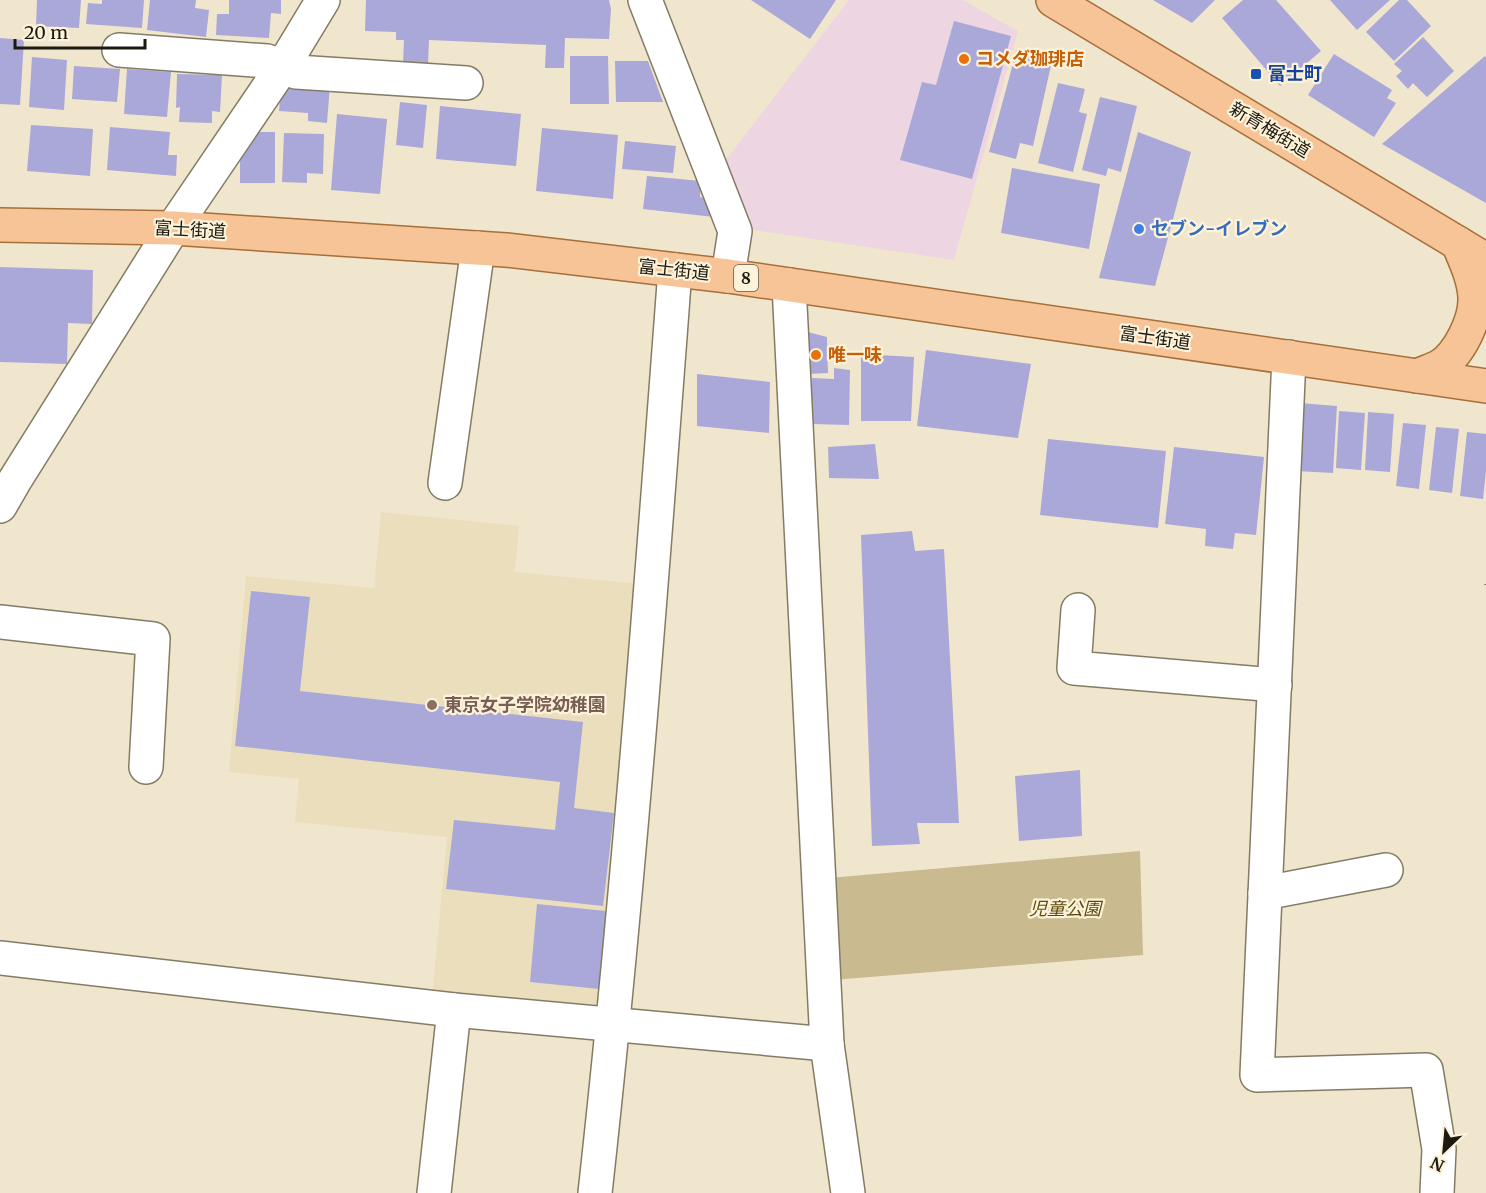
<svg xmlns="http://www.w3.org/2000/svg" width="1486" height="1193" font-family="Merriweather,'Noto Sans JP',serif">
<rect width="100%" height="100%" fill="#f0e6cd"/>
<!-- commercial -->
<path fill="#edd5e1" d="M849 0H963L1018 31 954 260 754 230 725 161Z"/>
<!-- built -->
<path fill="#eadebd" d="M381 512 519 526 515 572 641 584 602 1012 432 997 447 837 295 822 299 779 229 772 246 576 374 588Z"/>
<!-- green -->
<path fill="#caba90" d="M1140 851 1143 955 833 980 829 878Z"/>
<!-- building -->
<g fill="#aaa8d8">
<path d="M37 0H81L79 28 36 26Z"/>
<path d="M102 0H144L142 28 86 24 88 3 102 4Z"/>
<path d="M150 0H196L195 8 209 10 206 37 147 30Z"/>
<path d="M229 0H281V14L271 13 269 38 216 35 217 14H229Z"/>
<path d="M366 0H609L611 9 609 39 565 38 564 68H545L546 45 429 40 428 64 403 63 404 40H396V32L365 31Z"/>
<path d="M751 0H836L810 39Z"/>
<path d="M1153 0H1215L1192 23Z"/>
<path d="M1243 0H1276L1321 51 1280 86 1222 18Z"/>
<path d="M1330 0H1390L1357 30Z"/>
<path d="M1399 0H1407L1431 26 1394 61 1366 32Z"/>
<path d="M954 21 1011 36 972 179 900 160 922 82 936 85Z"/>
<path d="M1423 37 1454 71 1427 97 1413 83 1408 89 1396 76 1402 71 1394 64Z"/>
<path d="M0 38 24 40 20 105 0 104Z"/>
<path d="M1017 49 1052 61 1033 146 1020 143 1016 159 989 152Z"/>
<path d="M1334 54 1392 90 1387 98 1396 103 1374 137 1308 95Z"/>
<path d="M570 56H608L609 104H570Z"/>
<path d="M1485 56 1486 58V203L1382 144Z"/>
<path d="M32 57 67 60 64 110 29 107Z"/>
<path d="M615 61H648L663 102H616Z"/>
<path d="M74 66 120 69 117 102 72 99Z"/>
<path d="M127 69 171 72 167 117 124 114Z"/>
<path d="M177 74 222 75 220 112 212 111V123L179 122 180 107 176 108Z"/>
<path d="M1058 83 1085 89 1079 112 1087 114 1073 172 1038 163Z"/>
<path d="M330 85 327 123 308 121V113L279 111 281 87 300 89Z"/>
<path d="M1100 97 1137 106 1121 172 1108 168 1106 176 1082 170Z"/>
<path d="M400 102 427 105 423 148 396 145Z"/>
<path d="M440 106 521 114 516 166 436 159Z"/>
<path d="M337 114 387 119 380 194 331 190Z"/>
<path d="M31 125 93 129 90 176 27 171Z"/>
<path d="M110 127 170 132 168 155H177L176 176 107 170Z"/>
<path d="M542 128 618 135 613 199 536 191Z"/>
<path d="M249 132H275V183H240V146L249 147Z"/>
<path d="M1138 132 1191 152 1155 286 1099 278Z"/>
<path d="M284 133 324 134 323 174 307 173V183L282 182Z"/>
<path d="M625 141 676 146 673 173 622 169Z"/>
<path d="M1012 168 1100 184 1089 249 1001 233Z"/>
<path d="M647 176 701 181 700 197 707 199 714 217 643 209Z"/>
<path d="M0 267 93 270 92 324 68 323 67 364 0 362Z"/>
<path d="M804 331 827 337 828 373 808 374Z"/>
<path d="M926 350 1031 364 1018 438 917 426Z"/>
<path d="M861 354 914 357 911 421H861Z"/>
<path d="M834 368 850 370 849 425 812 424V378L834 379Z"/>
<path d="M697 374 770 382 769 433 697 426Z"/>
<path d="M1300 403 1337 406 1333 473 1296 471Z"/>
<path d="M1339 411 1365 413 1361 470 1336 468Z"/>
<path d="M1368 412 1394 414 1390 472 1365 470Z"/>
<path d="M1403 423 1426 425 1419 489 1396 486Z"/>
<path d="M1436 427 1459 429 1452 493 1429 490Z"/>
<path d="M1467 432 1486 434V471L1483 499 1460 496Z"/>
<path d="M1048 439 1166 451 1158 528 1040 515Z"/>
<path d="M875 444 879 479 829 478 828 447Z"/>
<path d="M1174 447 1264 457 1256 535 1235 533 1233 549 1205 546 1206 529 1165 524Z"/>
<path d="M912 531 915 551 944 549 959 823H917L920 844 872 846 861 535Z"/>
<path d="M251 591 310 597 300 691 583 722 574 808 614 813 603 906 446 889 454 820 555 830 560 782 235 746Z"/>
<path d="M1080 770 1082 836 1019 841 1015 776Z"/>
<path d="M537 904 606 911 599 989 530 982Z"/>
</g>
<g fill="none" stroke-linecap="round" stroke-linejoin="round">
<defs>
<g id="minor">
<path d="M645 0 735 231 728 276"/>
<path d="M119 50 267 61 296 72 466 83"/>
<path d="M789 285 827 1044 848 1193"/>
<path d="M1289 357 1257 1075 1426 1070 1439 1149 1437 1193"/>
<path d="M445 483 478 248"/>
<path d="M0 506 15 480 173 228 283 66 323 0"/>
<path d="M1078 610 1074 668 1275 685"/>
<path d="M0 622 153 639 146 767"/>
<path d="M1265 893 1386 870"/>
<path d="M0 958 454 1010 827 1044"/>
<path d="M434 1193 454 1010"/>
<path d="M595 1193C629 886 652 578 675 270"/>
</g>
<g id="major">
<path d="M1053 0 1486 260"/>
<path d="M0 225 173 228 506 250 728 276 1486 386"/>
<path d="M1417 376C1424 373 1432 370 1439 367 1459 355 1476 320 1475 297 1474 278 1465 260 1458 243"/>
</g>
</defs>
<!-- minor casing -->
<use href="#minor" stroke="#837b64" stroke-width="36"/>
<!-- major casing -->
<use href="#major" stroke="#a76f3a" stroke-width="36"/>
<!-- path -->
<path stroke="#8c8674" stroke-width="4" stroke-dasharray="6 3" stroke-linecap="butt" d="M1486 585V584"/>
<!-- minor -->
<use href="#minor" stroke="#fff" stroke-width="33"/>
<!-- major -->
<use href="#major" stroke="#f7c497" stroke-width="33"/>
</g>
<!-- markers -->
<g fill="#e8710a" stroke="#fdf3da" stroke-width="2">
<circle cx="964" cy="59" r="6"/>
<circle cx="816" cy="355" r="6"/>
</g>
<rect fill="#1a4fb4" stroke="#fdf3da" stroke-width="2" x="1250" y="68" width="12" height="12" rx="3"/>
<circle fill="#3f7fe0" stroke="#fdf3da" stroke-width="2" cx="1139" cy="229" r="6"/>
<circle fill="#8d6e63" stroke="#fdf3da" stroke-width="2" cx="432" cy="705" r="6"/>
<g text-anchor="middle" stroke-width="4.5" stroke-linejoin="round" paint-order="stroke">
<!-- shield labels -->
<rect fill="#fdf3da" stroke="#605a4d" stroke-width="1.5" x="734" y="265" width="24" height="26" rx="4.5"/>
<g font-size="16" font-weight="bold" fill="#1c1910">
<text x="746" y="284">8</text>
</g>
<!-- food labels -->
<g font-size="18" font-weight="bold" fill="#c56008" stroke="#fdf3da" text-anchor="start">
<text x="976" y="65">コメダ珈琲店</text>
<text x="828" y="361">唯一味</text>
</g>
<!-- transit labels -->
<g font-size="18" font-weight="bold" fill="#164399" stroke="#fdf3da" text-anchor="start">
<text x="1268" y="80">富士町</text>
</g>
<!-- street labels -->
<g font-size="18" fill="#1c1910" stroke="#fdf3da">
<text transform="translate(1270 130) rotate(31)" y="6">新青梅街道</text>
<text transform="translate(190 230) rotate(3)" y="6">富士街道</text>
<text transform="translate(674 270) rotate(6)" y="6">富士街道</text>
<text transform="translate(1155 338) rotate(8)" y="6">富士街道</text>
</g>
<!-- shop labels -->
<g font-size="18" font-weight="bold" fill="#366cbe" stroke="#fdf3da" text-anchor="start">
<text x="1151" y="235">セブン-イレブン</text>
</g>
<!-- education labels -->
<g font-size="18" font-weight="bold" fill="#785e54" stroke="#fdf3da" text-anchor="start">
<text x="444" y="711">東京女子学院幼稚園</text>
</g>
<!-- park labels -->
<g font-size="18" font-style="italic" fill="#5f4b0e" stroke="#fdf3da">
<text x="1065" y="915">児童公園</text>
</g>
</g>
<!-- north arrow -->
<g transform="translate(1444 1151) rotate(206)" stroke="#fdf3da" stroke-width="4.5" paint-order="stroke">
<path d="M0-4.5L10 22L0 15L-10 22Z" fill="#1c1910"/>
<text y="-9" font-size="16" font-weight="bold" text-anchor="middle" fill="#1c1910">N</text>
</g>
<!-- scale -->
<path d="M15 39v9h130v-9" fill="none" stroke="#1c1910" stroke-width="3"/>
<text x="24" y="39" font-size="18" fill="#1c1910" stroke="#fdf3da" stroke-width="4.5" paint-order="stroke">20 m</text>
</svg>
